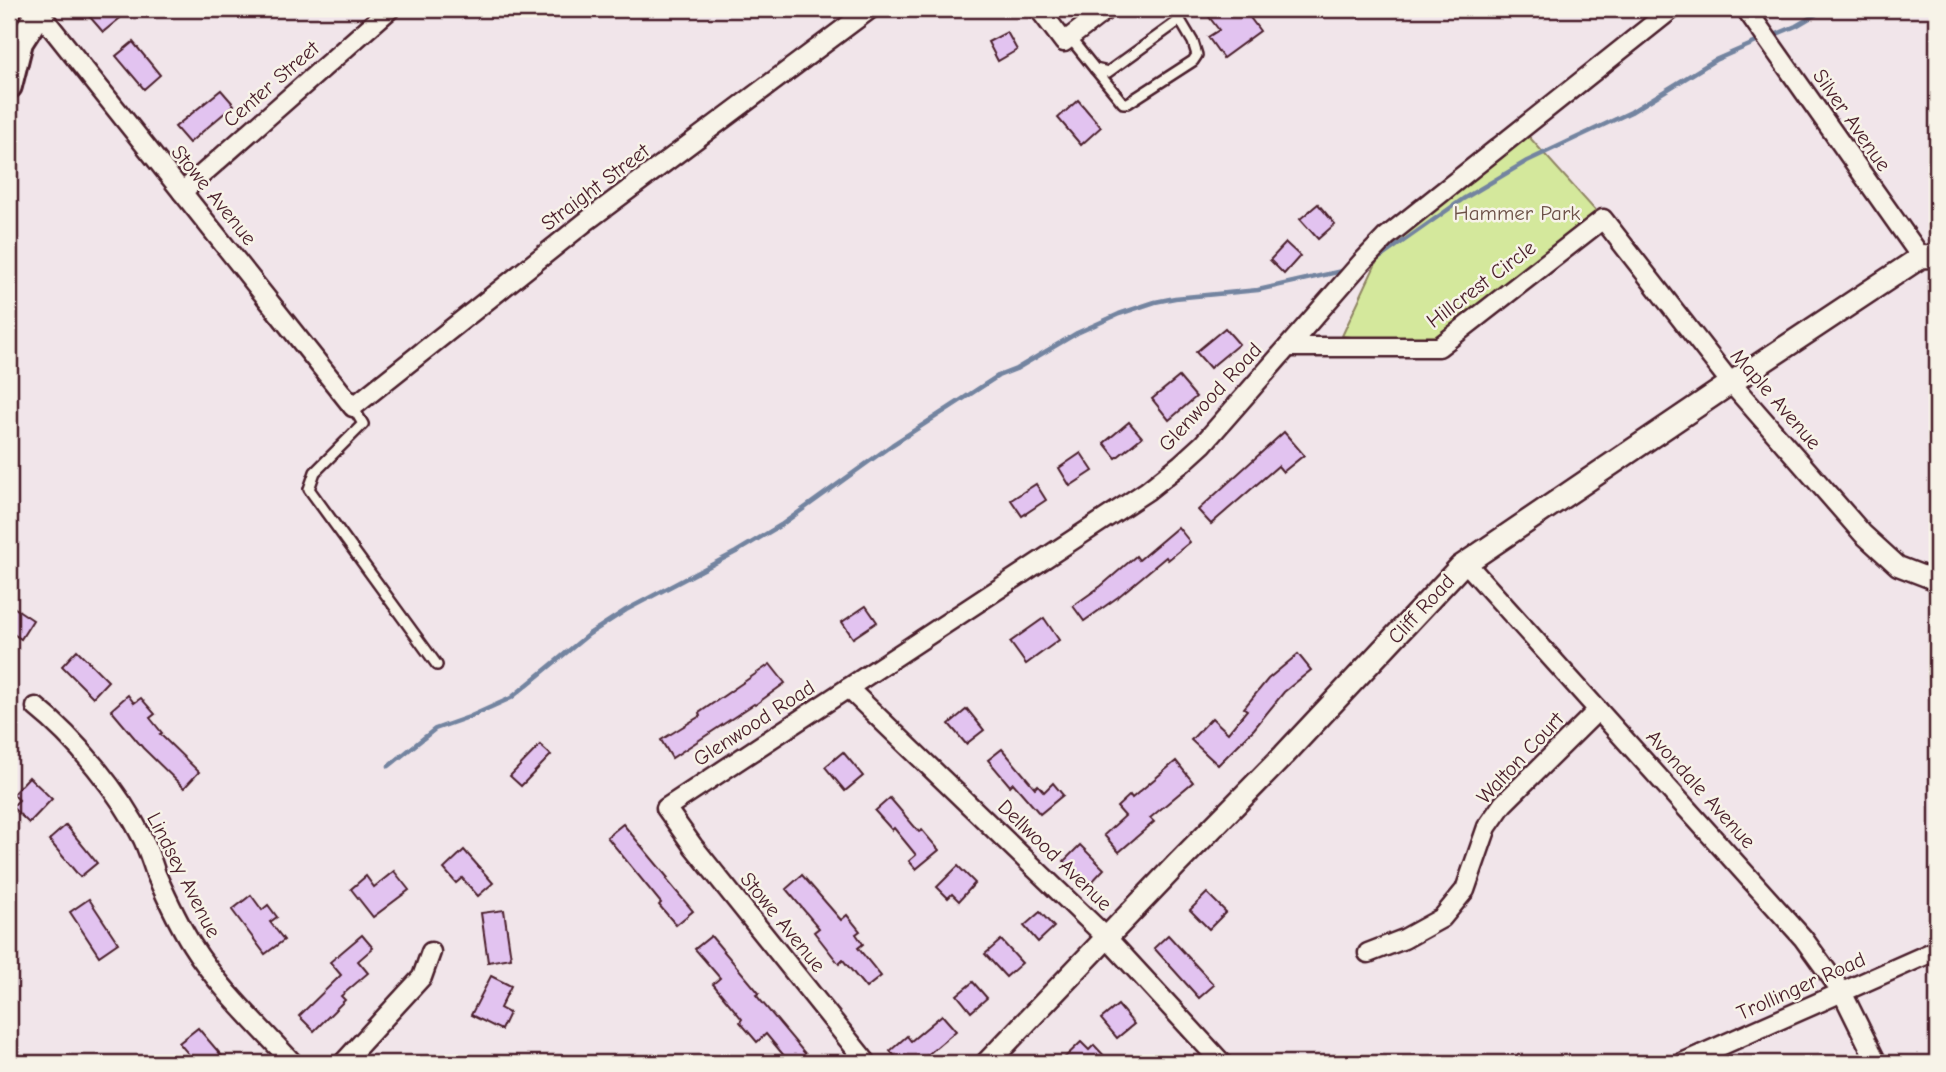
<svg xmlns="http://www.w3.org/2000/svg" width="1946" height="1072" font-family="'Comic Neue',sans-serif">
<rect width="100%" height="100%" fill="#f1e5ea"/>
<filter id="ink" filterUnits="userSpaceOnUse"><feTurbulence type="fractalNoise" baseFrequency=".0143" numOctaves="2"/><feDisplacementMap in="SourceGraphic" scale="14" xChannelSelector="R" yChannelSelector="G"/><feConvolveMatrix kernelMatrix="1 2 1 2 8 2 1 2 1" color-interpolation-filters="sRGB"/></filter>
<g filter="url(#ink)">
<!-- green -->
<path fill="#d4e89c" stroke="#8f8464" stroke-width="2" d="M1522 129 1603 219 1439 347 1342 336 1378 259Z"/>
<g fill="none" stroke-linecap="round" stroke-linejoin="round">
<!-- stream -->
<g stroke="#7384a0" stroke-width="4.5">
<path d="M1772 36 1796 26 1825 9"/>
<path d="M1371 262 1378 259 1463 199 1527 161 1631 112 1715 60 1761 40"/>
<path d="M389 766 435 729 469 717 511 698 589 634 626 610 736 552 781 525 892 445 998 376 1016 369 1077 333 1119 314 1155 302 1175 298 1258 290 1346 270"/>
</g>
</g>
<!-- building -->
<g fill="#e2c3f0" stroke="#4a1f2b" stroke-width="2">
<path d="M83 9H131L103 32Z"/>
<path d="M1203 9H1234L1239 16 1245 11 1260 31 1223 58 1208 37 1219 30Z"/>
<path d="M1007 32 1017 50 998 61 988 42Z"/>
<path d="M133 42 160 75 144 89 116 56Z"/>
<path d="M221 90 234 105 189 143 175 127Z"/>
<path d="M1078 100 1101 127 1081 145 1058 118Z"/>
<path d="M1318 204 1335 224 1318 239 1300 219Z"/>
<path d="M1286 243 1300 256 1284 274 1270 260Z"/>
<path d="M1225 328 1239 344 1210 368 1196 352Z"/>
<path d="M1179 377 1196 397 1169 420 1152 399Z"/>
<path d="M1129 422 1142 437 1116 458 1104 443Z"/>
<path d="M1284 432 1304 455 1283 472 1278 466 1211 524 1198 510Z"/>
<path d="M1081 453 1093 471 1070 486 1059 468Z"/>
<path d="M1036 484 1046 500 1022 516 1011 500Z"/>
<path d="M1178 527 1190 542 1168 560 1166 557 1118 597 1084 621 1073 606 1101 586 1136 556 1139 560Z"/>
<path d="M9 604 33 620 21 639 9 631Z"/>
<path d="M866 606 877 622 853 638 842 622Z"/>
<path d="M1044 618 1059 640 1026 664 1010 642Z"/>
<path d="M77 650 108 681 93 697 62 666Z"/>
<path d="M1298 654 1311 670 1284 692 1254 729 1218 765 1191 740 1212 718 1228 733 1247 710 1244 708 1268 679Z"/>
<path d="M770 664 785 683 755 705 754 704 672 758 661 740 700 716 699 713Z"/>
<path d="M128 695 134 703 141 698 155 714 150 718 162 733 160 734 199 772 184 788 143 748 111 710Z"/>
<path d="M967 709 984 730 966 744 949 724Z"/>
<path d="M540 745 551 755 521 786 510 776Z"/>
<path d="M1002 749 1035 788 1038 785 1044 792 1053 783 1063 795 1040 814 1013 783 1010 786 988 760Z"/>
<path d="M843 752 863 776 845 791 825 767Z"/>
<path d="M1176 761 1193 782 1150 818 1154 822 1119 852 1104 835 1125 816 1117 807 1130 795 1132 798Z"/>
<path d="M29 777 52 799 29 823 12 807 19 800 13 794Z"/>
<path d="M890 798 919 832 922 830 939 850 916 869 909 861 916 855 894 828 892 830 875 811Z"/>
<path d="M623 824 668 878 666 879 693 911 676 925 659 905 661 903 607 837Z"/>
<path d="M66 825 97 863 80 877 49 840Z"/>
<path d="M1080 845 1104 869 1089 885 1064 861Z"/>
<path d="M464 850 493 883 478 896 462 878 456 883 444 869Z"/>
<path d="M958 866 975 883 959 901 952 894 948 898 937 887Z"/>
<path d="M394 871 409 890 373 917 351 889 366 876 374 887Z"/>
<path d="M802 875 841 920 847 915 860 931 856 934 863 944 858 948 881 976 866 988 843 960 839 964 814 932 819 928 786 889Z"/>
<path d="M1207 893 1226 912 1209 929 1190 910Z"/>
<path d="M251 895 262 910 268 905 277 917 270 922 284 940 265 954 232 910Z"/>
<path d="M89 899 118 943 99 956 70 912Z"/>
<path d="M504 910 511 958 488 962 481 913Z"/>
<path d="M1040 912 1054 927 1038 942 1024 926Z"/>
<path d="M362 935 373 948 358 961 368 973 341 996 345 1000 314 1031 299 1016 341 975 330 962Z"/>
<path d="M1168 935 1214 985 1199 998 1154 948Z"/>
<path d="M711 936 759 993 756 995 813 1063H790L766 1034 757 1042 740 1022 742 1019 713 984 720 978 695 949Z"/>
<path d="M1001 940 1022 963 1006 977 985 954Z"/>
<path d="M491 976 511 986 500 1008 509 1013 501 1030 471 1015Z"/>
<path d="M973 982 987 998 971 1012 957 995Z"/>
<path d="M1118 1005 1134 1024 1117 1038 1101 1019Z"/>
<path d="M942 1015 956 1031 925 1057 931 1063H901L890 1051 907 1036 911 1041Z"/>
<path d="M198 1028 228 1063H196L179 1043Z"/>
<path d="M1081 1042 1089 1050 1094 1045 1111 1063H1059Z"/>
</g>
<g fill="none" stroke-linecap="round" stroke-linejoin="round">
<defs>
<g id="service">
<path d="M1070 38 1095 69 1108 72 1180 20 1172 9"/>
<path d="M1095 69 1123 103H1128L1193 61 1197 55 1193 42 1180 20"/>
<path d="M353 407 363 424 315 472 309 489 437 665"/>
</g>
<g id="minor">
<path d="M1039 9 1064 42 1107 9"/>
<path d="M1746 9 1921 257"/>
<path d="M39 12 353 407 588 220 870 9"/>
<path d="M182 192 390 9"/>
<path d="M1288 347H1439L1603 219 1731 383 1863 534 1898 566 1937 581"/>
<path d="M1466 563 1803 938 1842 992 1877 1063"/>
<path d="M848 688 1107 938 1222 1063"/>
<path d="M36 707C76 739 120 793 143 839 148 850 152 862 156 874 167 899 178 923 192 945 218 987 260 1027 293 1063"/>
<path d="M1368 953 1404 939 1442 918 1465 890 1487 827 1503 804 1598 710"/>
<path d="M343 1063 422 977 431 952"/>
<path d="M867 1063 693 846 666 808 1147 491 1181 464 1203 444 1361 263 1386 237 1672 9"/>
<path d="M1682 1063 1937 950"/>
</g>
<path id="tertiary" d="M987 1063 1176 865 1284 755 1460 567 1731 383 1921 257 1937 256"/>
<path id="secondary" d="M9 86 20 42 41 9"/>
</defs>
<!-- service casing -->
<use href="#service" stroke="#4a1f2b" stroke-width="14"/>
<!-- minor casing -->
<use href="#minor" stroke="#4a1f2b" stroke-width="23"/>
<!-- tertiary casing -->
<use href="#tertiary" stroke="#4a1f2b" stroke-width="26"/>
<!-- secondary casing -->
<use href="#secondary" stroke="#4a1f2b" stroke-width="30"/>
<!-- service -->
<use href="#service" stroke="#f7f3e8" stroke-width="9"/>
<!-- minor -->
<use href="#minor" stroke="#f7f3e8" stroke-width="18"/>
<!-- tertiary -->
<use href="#tertiary" stroke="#f7f3e8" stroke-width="21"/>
<!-- secondary -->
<use href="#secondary" stroke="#f7f3e8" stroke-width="24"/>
</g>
</g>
<g text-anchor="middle" stroke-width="5" stroke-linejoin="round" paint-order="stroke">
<!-- street labels -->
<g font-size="21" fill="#4a1f2b" stroke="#f7f3e8">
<text transform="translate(271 84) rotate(-41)" y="7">Center Street</text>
<text transform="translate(1852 120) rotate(55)" y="7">Silver Avenue</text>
<text transform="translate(595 187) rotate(-37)" y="7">Straight Street</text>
<text transform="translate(214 195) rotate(51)" y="7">Stowe Avenue</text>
<text transform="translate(1481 284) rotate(-37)" y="7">Hillcrest Circle</text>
<text transform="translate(1210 397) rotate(-47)" y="7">Glenwood Road</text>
<text transform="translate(1776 399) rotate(49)" y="7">Maple Avenue</text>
<text transform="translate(1421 609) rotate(-47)" y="7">Cliff Road</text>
<text transform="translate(754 723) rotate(-33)" y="7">Glenwood Road</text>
<text transform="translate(1520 758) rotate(-47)" y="7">Walton Court</text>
<text transform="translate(1701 789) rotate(48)" y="7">Avondale Avenue</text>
<text transform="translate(1055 855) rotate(44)" y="7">Dellwood Avenue</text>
<text transform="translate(184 875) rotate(63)" y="7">Lindsey Avenue</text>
<text transform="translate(783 922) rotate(51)" y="7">Stowe Avenue</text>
<text transform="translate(1801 986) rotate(-24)" y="7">Trollinger Road</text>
</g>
<!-- park labels -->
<g font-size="21" fill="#6c5147" stroke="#f7f3e8">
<text x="1517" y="220">Hammer Park</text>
</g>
</g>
<!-- margin -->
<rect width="1946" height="1072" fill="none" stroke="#f7f3e8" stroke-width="35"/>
<rect x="18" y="18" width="1911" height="1037" fill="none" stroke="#4a1f2b" stroke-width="2.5" filter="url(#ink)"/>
</svg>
